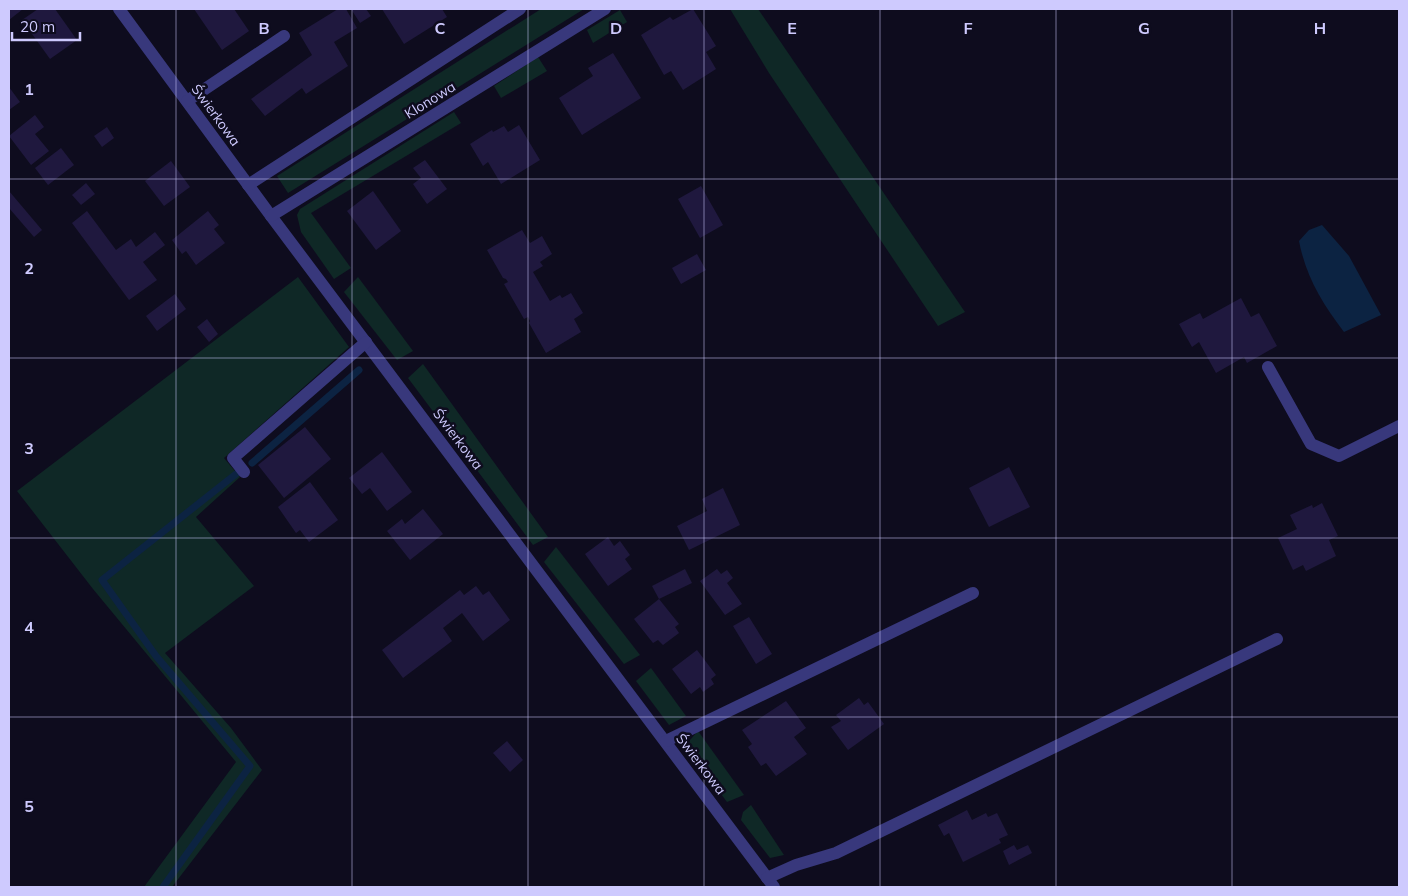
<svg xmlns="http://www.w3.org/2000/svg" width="1408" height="896" font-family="Mulish,sans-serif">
<rect width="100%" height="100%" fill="#0e0c1e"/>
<!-- green -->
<g fill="#0f2826">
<path d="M541 9H584L288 193 277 176Z"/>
<path d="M730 9H758L965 312 938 326 769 73Z"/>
<path d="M620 10 627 22 593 43 587 30Z"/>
<path d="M538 57 547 71 501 98 494 86Z"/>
<path d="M454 112 461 123 311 213 351 268 334 279 301 232 297 215 300 209Z"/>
<path d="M298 277 349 347 224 458 240 477 196 517 254 586 165 653 231 728 262 770 172 887H144L236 762 93 589 17 491Z"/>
<path d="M358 277 413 351 397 360 344 292Z"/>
<path d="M423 364 548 537 533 545 408 378Z"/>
<path d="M556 547 640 655 624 664 544 562Z"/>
<path d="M651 668 686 716 669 725 636 681Z"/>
<path d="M698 731 744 795 727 802 688 749 690 740Z"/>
<path d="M751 805 784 855 770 858 741 820 743 812Z"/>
</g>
<!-- water -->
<path fill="#0c2342" d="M1322 225 1349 256 1381 315 1344 332C1322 303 1306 277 1299 241L1309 230Z"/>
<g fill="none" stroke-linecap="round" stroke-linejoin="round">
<!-- stream -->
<g stroke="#0c2342" stroke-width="7">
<path d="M252 463 359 370"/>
<path d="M163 887 250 766 156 656 102 580 236 474"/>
</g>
</g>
<!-- building -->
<g fill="#1f183e">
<path d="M9 9H23L9 20Z"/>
<path d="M38 9H55L77 40 50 59 22 20Z"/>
<path d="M194 9H234L249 31 222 50Z"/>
<path d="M338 9H346L357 28 334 42 348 66 306 94 302 88 265 116 251 99 312 55 299 33Z"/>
<path d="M351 9H366L371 16 360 23Z"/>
<path d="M382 9H442L447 17 404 44Z"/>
<path d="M693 9 716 46 706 52 716 69 683 90 671 71 664 75 641 35 670 17 673 20Z"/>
<path d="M613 53 641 98 582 135 559 98 593 76 588 68Z"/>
<path d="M9 87 20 102 9 110Z"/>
<path d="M35 115 44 127 35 134 49 151 31 165 9 136Z"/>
<path d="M519 125 540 160 501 184 488 162 483 166 470 144 492 130 493 132 504 126 508 132Z"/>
<path d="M107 127 114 138 102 147 94 136Z"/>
<path d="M61 148 74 165 48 185 35 168Z"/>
<path d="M425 160 447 189 427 204 413 184 421 178 413 168Z"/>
<path d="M171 161 190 187 164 206 145 181Z"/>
<path d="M86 183 95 194 81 205 72 195Z"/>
<path d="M701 186 723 225 700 238 678 199Z"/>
<path d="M9 191 42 230 34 237 9 208Z"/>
<path d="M373 191 401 231 376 250 347 211Z"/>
<path d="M87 211 116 250 131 239 136 247 155 232 165 245 143 262 157 280 129 300 72 223Z"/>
<path d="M208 211 219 225 214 229 225 243 196 265 186 251 182 254 172 240Z"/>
<path d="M522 230 530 243 542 236 552 254 540 262 543 266 533 272 550 301 560 295 562 298 571 293 583 313 574 319 581 332 546 353 529 323 530 321 528 317 524 319 504 284 508 282 506 279 503 278 487 250Z"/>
<path d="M697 254 706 270 681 284 672 268Z"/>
<path d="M175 294 186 309 157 331 146 316Z"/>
<path d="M1241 298 1251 317 1259 313 1277 346 1247 363 1244 357 1216 373 1199 342 1192 347 1179 324 1200 313 1203 319Z"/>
<path d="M207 319 218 334 209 342 197 327Z"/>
<path d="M305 427 331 459 284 498 258 465Z"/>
<path d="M382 452 412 492 387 511 370 488 362 494 349 478Z"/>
<path d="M1009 467 1030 507 989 527 969 488Z"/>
<path d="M310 482 338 520 309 542 300 530 296 533 278 507Z"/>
<path d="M723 488 740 525 689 550 677 526 707 511 702 499Z"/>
<path d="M1322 503 1338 536 1329 540 1336 556 1306 571 1303 565 1293 570 1278 538 1297 529 1290 515 1312 505 1313 508Z"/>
<path d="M423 509 443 534 410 560 387 531 402 519 405 524Z"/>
<path d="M608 537 614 546 620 541 630 555 625 559 632 569 608 586 585 554Z"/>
<path d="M685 569 692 583 659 599 652 586Z"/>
<path d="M717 569 721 574 727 570 733 578 727 583 742 604 725 615 700 581Z"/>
<path d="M476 586 483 595 489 591 510 620 483 641 462 613 443 628 452 641 403 678 382 650 460 590 464 595Z"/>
<path d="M659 599 679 624 675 627 679 633 663 645 658 640 653 643 634 619Z"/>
<path d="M749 617 772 654 756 664 733 626Z"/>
<path d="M697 650 716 675 711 679 714 684 703 692 700 687 691 694 672 669Z"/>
<path d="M859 698 864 705 868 702 884 724 848 750 831 727 841 721 836 715Z"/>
<path d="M786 701 806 728 794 737 807 754 776 776 766 763 761 766 748 747 752 744 742 730Z"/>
<path d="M507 741 523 760 510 772 493 753Z"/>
<path d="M967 810 972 820 986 813 988 817 997 813 1008 835 999 839 1001 843 963 862 949 833 944 836 938 825Z"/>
<path d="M1014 845 1017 850 1028 845 1032 853 1009 865 1003 851Z"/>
</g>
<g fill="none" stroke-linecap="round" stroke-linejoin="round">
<!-- minor -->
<g stroke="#38387c" stroke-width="12">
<path d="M119 9 271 216 774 887"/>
<path d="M187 101 284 36"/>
<path d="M248 185 520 9"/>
<path d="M271 216 605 9"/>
<path d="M1268 367 1311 444 1339 456 1399 426"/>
<path d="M244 472 233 458 366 342"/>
<path d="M666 741 973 593"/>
<path d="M767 878 796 865 836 853 1277 639"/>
</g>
</g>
<!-- grid -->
<path fill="none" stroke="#cecafe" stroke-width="1" stroke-opacity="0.55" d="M176 9V887M352 9V887M528 9V887M704 9V887M880 9V887M1056 9V887M1232 9V887M9 179H1399M9 358H1399M9 538H1399M9 717H1399"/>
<g text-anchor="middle" stroke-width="5" stroke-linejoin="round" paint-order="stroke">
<!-- street labels -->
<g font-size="14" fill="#cecafe" stroke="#0e0c1e">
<text transform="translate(430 100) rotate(-32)" y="5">Klonowa</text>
<text transform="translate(216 115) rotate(54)" y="5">Świerkowa</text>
<text transform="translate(458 439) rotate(53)" y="5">Świerkowa</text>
<text transform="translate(701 764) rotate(53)" y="5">Świerkowa</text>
</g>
</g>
<g font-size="16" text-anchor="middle" font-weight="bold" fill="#cecafe" stroke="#0e0c1e" stroke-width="5" stroke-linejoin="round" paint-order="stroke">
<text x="264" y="34">B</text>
<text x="440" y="34">C</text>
<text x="616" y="34">D</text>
<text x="792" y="34">E</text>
<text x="968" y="34">F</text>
<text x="1144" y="34">G</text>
<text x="1320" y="34">H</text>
<text x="29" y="95">1</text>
<text x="29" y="274">2</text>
<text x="29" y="454">3</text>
<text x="29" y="633">4</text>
<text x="29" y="812">5</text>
</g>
<!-- border -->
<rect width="1408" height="896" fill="none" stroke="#cecafe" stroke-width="20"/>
<!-- scale -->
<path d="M12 32v8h68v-8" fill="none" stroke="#cecafe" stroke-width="2.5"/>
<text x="20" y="32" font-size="15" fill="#cecafe" stroke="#0e0c1e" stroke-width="4" paint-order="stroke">20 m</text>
</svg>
